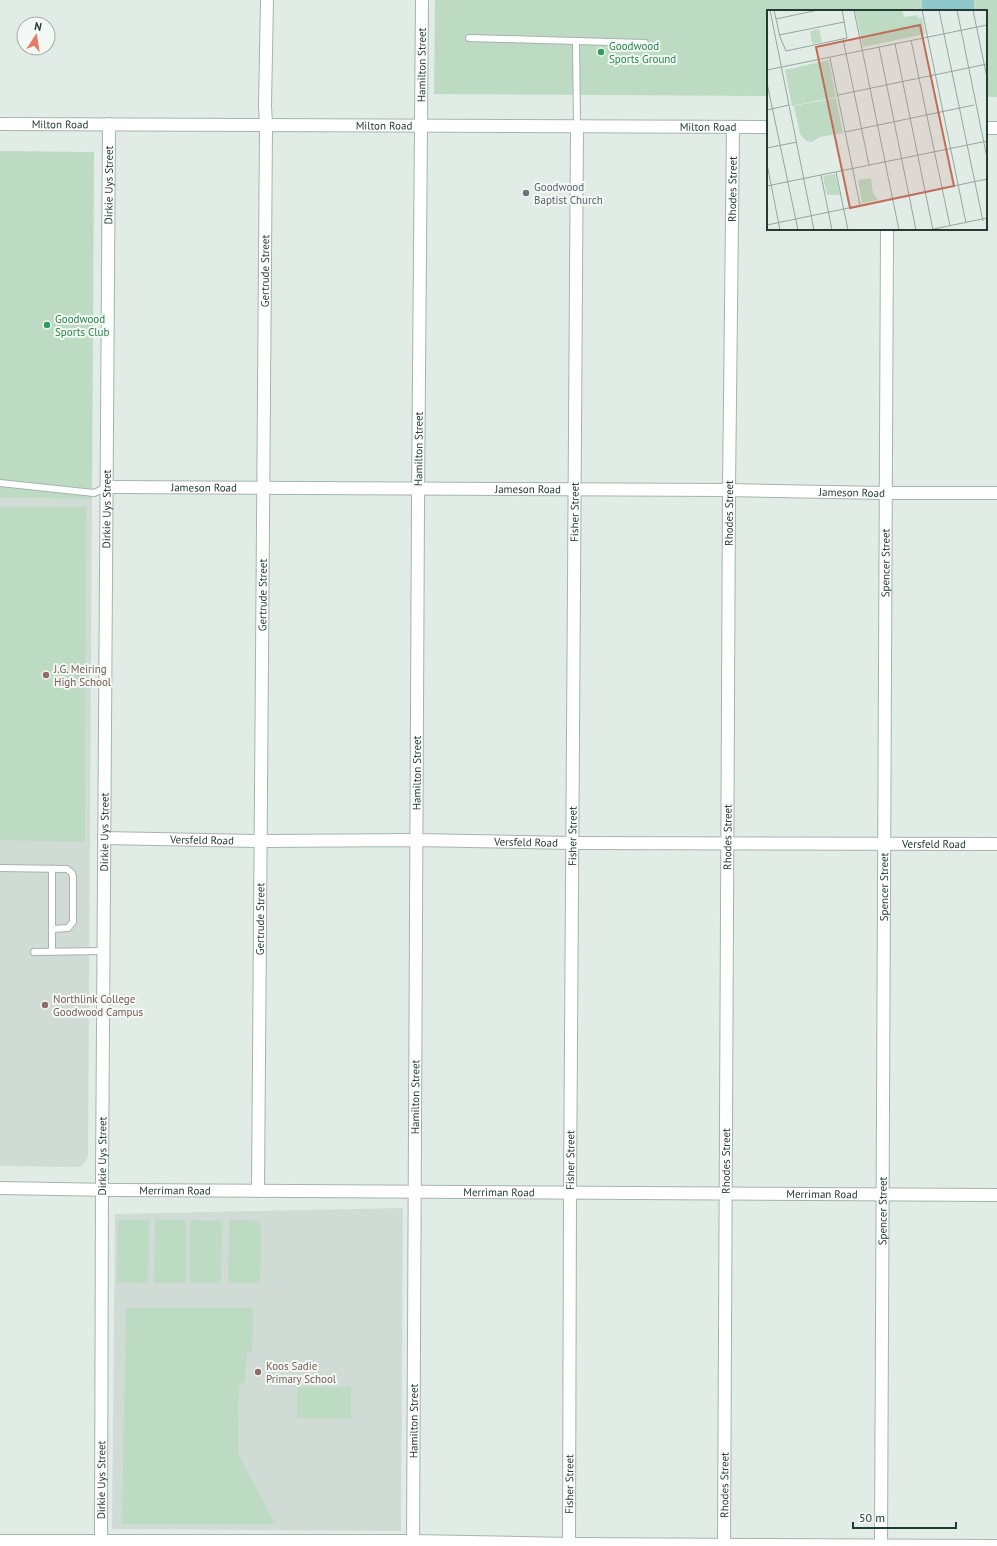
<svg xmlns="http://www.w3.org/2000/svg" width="997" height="1546" font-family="'PT Sans',sans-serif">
<rect width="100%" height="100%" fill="#e2ece7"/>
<!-- built -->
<g fill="#d1dbd6">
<path d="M0 498 92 499 88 1157 81 1167 0 1166Z"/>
<path d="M403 1208 401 1531 112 1529 115 1214Z"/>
</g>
<!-- green -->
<g fill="#bddbc3">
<path d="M435 0H997V97H986V11H768V96L434 94Z"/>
<path d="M0 151 94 152 92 499 0 498Z"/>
<path d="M0 507H86L85 842 0 840Z"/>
<path d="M118 1220H149L148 1283 117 1282Z"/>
<path d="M155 1220H186V1283H154Z"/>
<path d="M190 1220 222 1221 221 1283H190Z"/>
<path d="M229 1220 261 1221 260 1283H228Z"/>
<path d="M126 1308H253L252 1351 247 1352 245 1381 239 1387 238 1453 275 1524H122Z"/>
<path d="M297 1387H351V1419L297 1418Z"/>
</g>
<!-- water -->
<rect fill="#8ec8cd" x="922" y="0" width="52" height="11"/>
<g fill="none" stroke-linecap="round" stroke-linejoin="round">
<defs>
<g id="lane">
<path d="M469 38 645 43"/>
<path d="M576 41 577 126"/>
<path d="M0 483 94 493 107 487"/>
<path d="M0 868 67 869 72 873 73 877V922L68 928 53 929"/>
<path d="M52 869V952"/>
<path d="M34 952 103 951"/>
</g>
<g id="street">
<path id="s1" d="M107 487 729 490 885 493H997"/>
<path id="s2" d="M104 838 261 841 417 840 572 843 997 844"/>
<path id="s3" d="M0 1188 114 1190 997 1195"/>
<path id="s4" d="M258 1191 266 125 265 105 267 0"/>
<path d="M0 1541H413L569 1544 997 1546"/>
<path id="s5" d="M101 1541 102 1179 109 124"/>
<path id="s6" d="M413 1546 418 501 422 0"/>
<path id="s7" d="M569 1546 570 1192 577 126"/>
<path id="s8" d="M724 1546 729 490 733 127"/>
<path id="s9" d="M881 1546 887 229"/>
</g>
<g id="secondary">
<path id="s10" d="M0 124 768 127"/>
<path d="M986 128H997"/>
</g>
</defs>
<!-- lane casing -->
<use href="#lane" stroke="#a5b4ad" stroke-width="8"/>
<!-- street casing -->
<use href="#street" stroke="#a5b4ad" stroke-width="14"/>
<!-- secondary casing -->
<use href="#secondary" stroke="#a1b7ae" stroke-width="14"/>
<!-- lane -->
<use href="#lane" stroke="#fff" stroke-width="6"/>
<!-- street -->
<use href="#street" stroke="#fff" stroke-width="12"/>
<!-- secondary -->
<use href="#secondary" stroke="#fff" stroke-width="12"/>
</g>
<!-- markers -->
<g fill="#2e9e5b" stroke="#f3f8f5" stroke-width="1.5">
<circle cx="601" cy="52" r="4"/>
<circle cx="47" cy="325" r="4"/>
</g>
<circle fill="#6b7280" stroke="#f3f8f5" stroke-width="1.5" cx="526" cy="193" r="4"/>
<g fill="#8d6e63" stroke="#f3f8f5" stroke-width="1.5">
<circle cx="46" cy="675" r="4"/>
<circle cx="45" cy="1005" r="4"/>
<circle cx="258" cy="1372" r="4"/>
</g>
<g text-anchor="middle" stroke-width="4" stroke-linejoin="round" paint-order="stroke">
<!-- leisure labels -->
<g font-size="11" fill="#27864d" stroke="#f3f8f5" text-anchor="start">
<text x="609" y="50">Goodwood<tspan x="609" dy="13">Sports Ground</tspan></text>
<text x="55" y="323">Goodwood<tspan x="55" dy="13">Sports Club</tspan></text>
</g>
<!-- street labels -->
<g font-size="11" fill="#233c33" stroke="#f3f8f5">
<text dy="4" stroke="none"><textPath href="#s6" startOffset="1481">Hamilton Street</textPath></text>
<text dy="4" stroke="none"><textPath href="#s10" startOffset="60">Milton Road</textPath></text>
<text dy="4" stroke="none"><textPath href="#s10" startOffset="384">Milton Road</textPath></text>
<text dy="4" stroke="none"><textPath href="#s10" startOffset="708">Milton Road</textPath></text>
<text dy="4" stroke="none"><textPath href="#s5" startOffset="1356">Dirkie Uys Street</textPath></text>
<text dy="4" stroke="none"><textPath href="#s8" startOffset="1357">Rhodes Street</textPath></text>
<text dy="4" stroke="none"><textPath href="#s4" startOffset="920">Gertrude Street</textPath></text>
<text dy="4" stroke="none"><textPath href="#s6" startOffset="1097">Hamilton Street</textPath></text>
<text dy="4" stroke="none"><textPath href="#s1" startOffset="97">Jameson Road</textPath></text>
<text dy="4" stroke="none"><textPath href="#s1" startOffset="421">Jameson Road</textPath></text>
<text dy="4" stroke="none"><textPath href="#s1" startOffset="745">Jameson Road</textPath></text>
<text dy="4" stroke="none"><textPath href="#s5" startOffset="1032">Dirkie Uys Street</textPath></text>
<text dy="4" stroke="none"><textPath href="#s7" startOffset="1034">Fisher Street</textPath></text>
<text dy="4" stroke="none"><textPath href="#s8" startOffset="1033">Rhodes Street</textPath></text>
<text dy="4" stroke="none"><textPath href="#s9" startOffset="983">Spencer Street</textPath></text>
<text dy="4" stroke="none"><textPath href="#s4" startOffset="596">Gertrude Street</textPath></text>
<text dy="4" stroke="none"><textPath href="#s6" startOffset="773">Hamilton Street</textPath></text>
<text dy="4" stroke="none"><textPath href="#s5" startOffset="709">Dirkie Uys Street</textPath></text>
<text dy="4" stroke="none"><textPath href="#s7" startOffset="710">Fisher Street</textPath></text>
<text dy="4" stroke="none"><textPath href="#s8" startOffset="709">Rhodes Street</textPath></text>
<text dy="4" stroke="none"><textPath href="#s2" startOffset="98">Versfeld Road</textPath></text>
<text dy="4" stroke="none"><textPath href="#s2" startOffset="422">Versfeld Road</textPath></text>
<text dy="4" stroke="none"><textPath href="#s2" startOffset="830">Versfeld Road</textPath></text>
<text dy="4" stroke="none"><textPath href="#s9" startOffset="659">Spencer Street</textPath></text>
<text dy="4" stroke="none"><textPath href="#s4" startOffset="272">Gertrude Street</textPath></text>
<text dy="4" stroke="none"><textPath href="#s6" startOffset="449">Hamilton Street</textPath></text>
<text dy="4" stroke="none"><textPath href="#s5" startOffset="385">Dirkie Uys Street</textPath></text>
<text dy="4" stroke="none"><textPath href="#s7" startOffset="386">Fisher Street</textPath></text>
<text dy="4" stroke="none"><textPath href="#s8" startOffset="385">Rhodes Street</textPath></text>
<text dy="4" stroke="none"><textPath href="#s3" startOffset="175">Merriman Road</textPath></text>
<text dy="4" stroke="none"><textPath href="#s3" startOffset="499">Merriman Road</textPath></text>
<text dy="4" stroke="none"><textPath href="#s3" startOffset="822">Merriman Road</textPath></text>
<text dy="4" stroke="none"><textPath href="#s9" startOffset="335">Spencer Street</textPath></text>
<text dy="4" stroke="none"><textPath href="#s6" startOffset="125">Hamilton Street</textPath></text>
<text dy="4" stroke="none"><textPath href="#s5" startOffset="61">Dirkie Uys Street</textPath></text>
<text dy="4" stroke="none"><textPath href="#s7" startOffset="62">Fisher Street</textPath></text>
<text dy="4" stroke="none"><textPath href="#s8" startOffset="61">Rhodes Street</textPath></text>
</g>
<!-- worship labels -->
<g font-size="11" fill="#5b616d" stroke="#f3f8f5" text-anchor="start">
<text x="534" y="191">Goodwood<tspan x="534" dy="13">Baptist Church</tspan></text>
</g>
<!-- education labels -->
<g font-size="11" fill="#785e54" stroke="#f3f8f5" text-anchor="start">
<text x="54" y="673">J.G. Meiring<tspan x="54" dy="13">High School</tspan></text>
<text x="53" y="1003">Northlink College<tspan x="53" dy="13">Goodwood Campus</tspan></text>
<text x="266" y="1370">Koos Sadie<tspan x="266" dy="13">Primary School</tspan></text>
</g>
</g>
<!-- overview -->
<g transform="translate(767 10)">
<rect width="220" height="220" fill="#e2ece7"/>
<path d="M88 0H135L137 7 150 5 151 8 155 7 158 24 96 37ZM52 19 55 32 45 34 43 21ZM62 50 69 87 25 96 18 60ZM69 88 76 123 53 127 45 132 39 131 33 124 27 96ZM68 164 73 185H60L56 166ZM104 168 106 183 111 190 95 193 91 170Z" fill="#bddbc3"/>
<path fill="none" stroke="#96a69f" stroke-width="1" d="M3 0 47 220M7 0 13 27 19 41 80 28 75 0M87 0 132 220M155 0 199 213M172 0 216 211M190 0 220 148M206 0 220 68M9 9 51 0M12 25 77 12M76 29 102 155M144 30 183 216M128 34 166 220M112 37 149 220M63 48 93 195M0 60 220 15M0 73 31 220M71 85 220 54M0 100 22 95M78 122 207 95M0 138 30 132M0 154 13 220M69 162 81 220M54 165 65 220M0 176 220 131M0 215 220 169M162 220 220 208"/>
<path fill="#c16e59" fill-opacity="0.15" stroke="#c16e59" stroke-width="2" d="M153 15 187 176 83 198 49 37Z"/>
<rect width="220" height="220" fill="none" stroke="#233c33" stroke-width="2"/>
</g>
<!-- north arrow -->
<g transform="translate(36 36) rotate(12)"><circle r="19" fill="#f3f8f5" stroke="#a0ada7"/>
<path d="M0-3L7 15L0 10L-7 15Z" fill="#e97a63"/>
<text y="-6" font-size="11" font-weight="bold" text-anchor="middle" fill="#233c33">N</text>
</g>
<!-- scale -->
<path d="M853 1522v6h103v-6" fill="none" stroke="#233c33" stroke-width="2"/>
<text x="859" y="1522" font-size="12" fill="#233c33" stroke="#f3f8f5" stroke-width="3" paint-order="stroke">50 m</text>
</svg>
